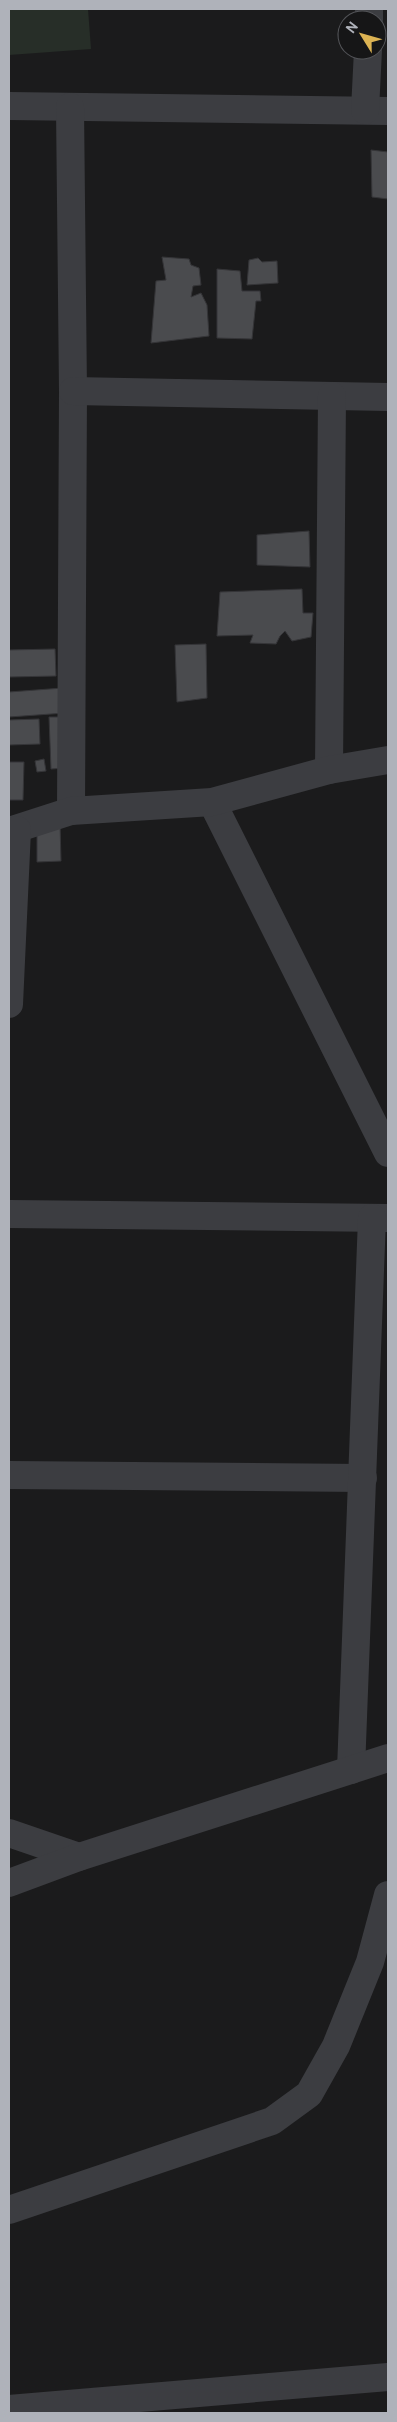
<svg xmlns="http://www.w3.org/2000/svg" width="397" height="2422" font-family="Cabin,sans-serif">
<rect width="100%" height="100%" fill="#1b1b1c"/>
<!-- green -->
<path fill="#272e28" d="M9 9H88L91 49 9 55Z"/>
<!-- building -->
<g fill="#4a4b4e" stroke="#353538">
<path d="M371 150 388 152V199L372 197Z"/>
<path d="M162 257 189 259 191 265 199 268 201 285 193 286 191 297 201 293 207 305 209 336 151 343 156 281 166 280Z"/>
<path d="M258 258 262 262 277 261 278 283 247 285 249 260Z"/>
<path d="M217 269 240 271 242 291H260L261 301H256L252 339 217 338Z"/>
<path d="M309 531 310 567 257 565V535Z"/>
<path d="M302 589 303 613H313L311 637 292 641 285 631 280 636 276 644 250 643 253 635 217 636 220 592Z"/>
<path d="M206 644 207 698 177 702 175 645Z"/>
<path d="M55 649 56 676 9 677V650Z"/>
<path d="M63 688 65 713 9 717V692Z"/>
<path d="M49 717H64L65 768 51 769Z"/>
<path d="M39 719 40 744 9 745V720Z"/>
<path d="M44 759 46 771 37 772 35 761Z"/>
<path d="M9 762H24L23 800H9Z"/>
<path d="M37 824H60L61 861 37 862Z"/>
</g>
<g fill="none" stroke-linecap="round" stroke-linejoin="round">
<!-- minor -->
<g stroke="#3c3d41" stroke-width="28">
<path d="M369 20V9"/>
<path d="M9 106 388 111"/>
<path d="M70 107 73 391 71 811"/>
<path d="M365 110 368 50"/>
<path d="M73 391 388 397"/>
<path d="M329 770 332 396"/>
<path d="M212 802 388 1153"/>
<path d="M9 831 71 811 212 802 329 770 388 760"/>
<path d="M9 1004 17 830"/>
<path d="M9 1214 388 1218"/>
<path d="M9 1475 363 1478"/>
<path d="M351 1770 372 1218"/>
<path d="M9 1833 79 1857"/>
<path d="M9 1883 79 1857 388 1758"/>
<path d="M9 2210 272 2121 309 2094 336 2046 370 1962 388 1895"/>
<path d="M9 2409 388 2377"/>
</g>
</g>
<!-- border -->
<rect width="397" height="2422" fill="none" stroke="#afb2ba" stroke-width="20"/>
<!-- north arrow -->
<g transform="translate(362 35) rotate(307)"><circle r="24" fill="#161617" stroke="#535458"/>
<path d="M0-4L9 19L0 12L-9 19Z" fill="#dcb353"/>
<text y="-8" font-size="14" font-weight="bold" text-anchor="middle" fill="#afb2ba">N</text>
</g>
</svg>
